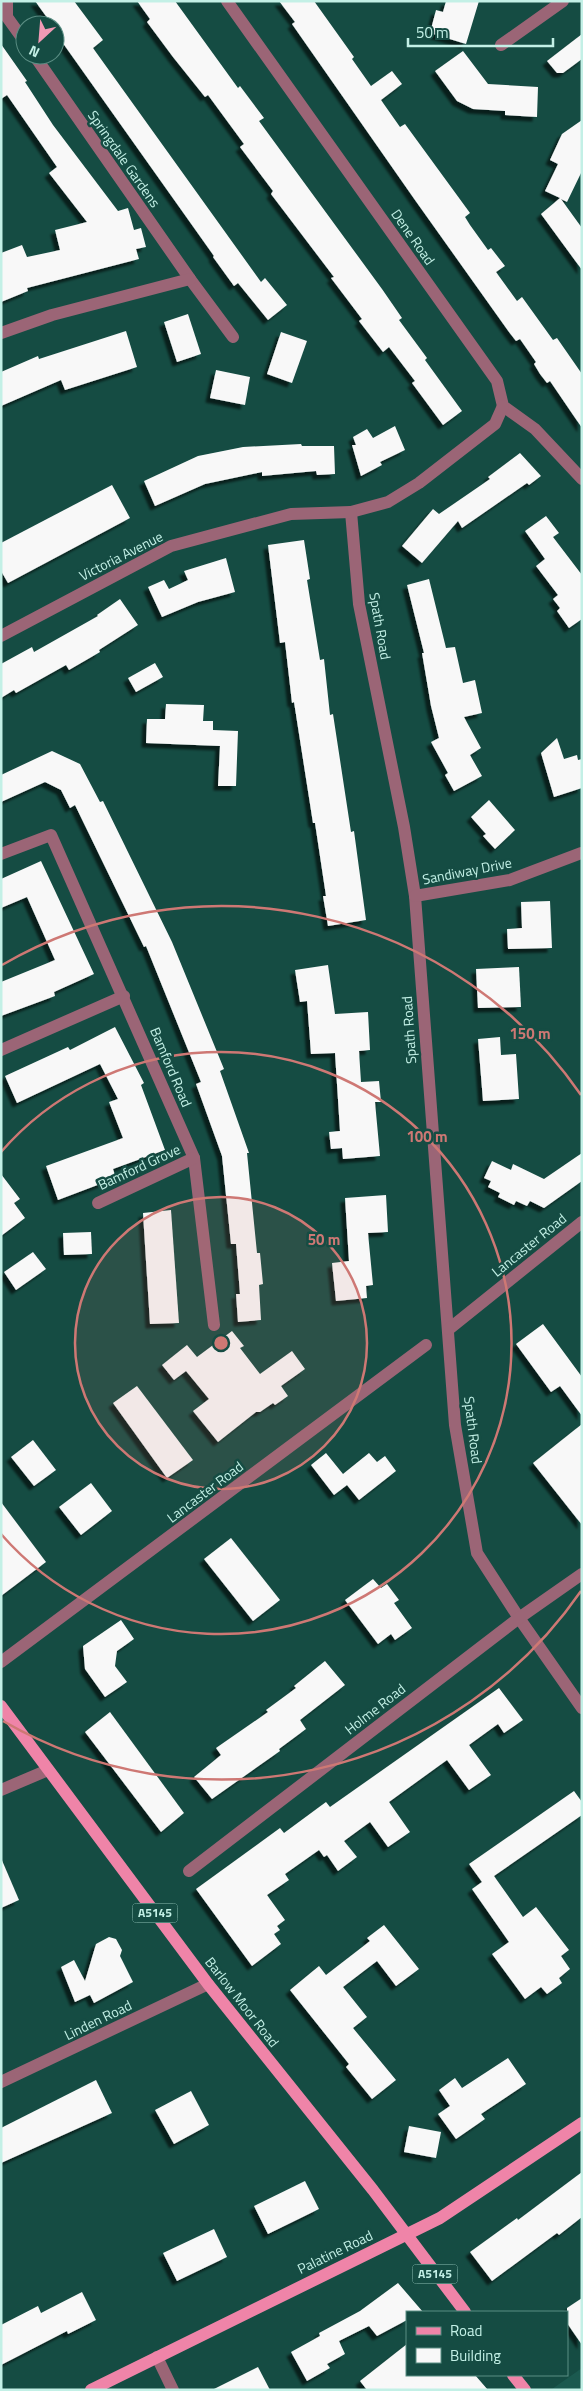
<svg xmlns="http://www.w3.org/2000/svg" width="583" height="2391" font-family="'Titillium Web',sans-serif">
<defs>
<filter id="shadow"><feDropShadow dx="-4.5" dy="4.5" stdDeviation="1" flood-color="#0009"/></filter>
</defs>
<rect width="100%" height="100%" fill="#154c43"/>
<!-- built -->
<path fill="#1b594f" d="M582 2368V2390L552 2389Z"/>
<!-- building -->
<g fill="#f8f8f8" filter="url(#shadow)">
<path d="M35 1H74L103 40 93 48 261 282 265 278 287 305 268 320 238 283 234 286 213 257 214 256 55 32V25H50L51 23Z"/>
<path d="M137 1H175L238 88 240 86 264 118 259 121 382 289 402 318 399 320 427 358 425 360 462 411 443 425 412 383 415 381 389 347 383 352 359 321 362 319 331 278 334 277 271 194 273 191 240 147 244 144 208 95 205 97 173 57 147 22 150 19Z"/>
<path d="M279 1H314L354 57 352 59 371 86 392 71 402 84 381 100 400 127 405 124 470 213 465 217 470 225 488 250 491 248 505 266 496 272 517 301 522 297 553 340 557 338 582 374V428L550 381 547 383 540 374 534 364 536 362 520 339 516 341 509 332 415 200 292 24 295 22Z"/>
<path d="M446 1H479L466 44 430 33 436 10 443 12Z"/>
<path d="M582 34V59L563 73H557L547 61Z"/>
<path d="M1 44 27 81 25 82 53 125 118 211 128 208 134 230 141 228 146 247 136 249 139 259 27 288 28 291 1 302V253L22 245 27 257 60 250 55 230 87 222 49 173 57 167 7 95 1 99Z"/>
<path d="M463 51 488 84 538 87 537 117 505 115V111L473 109 457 101 435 71Z"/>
<path d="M582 120V171L567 202 561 199 582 228V270L541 214 560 198 545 191 558 164 550 160 562 134Z"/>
<path d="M188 314 201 354 177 362 164 322Z"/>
<path d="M126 331 137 367 65 390 61 380 1 406V372L38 356 39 359Z"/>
<path d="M281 332 307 341 292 383 267 374Z"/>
<path d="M216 370 250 377 245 405 210 398Z"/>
<path d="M395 426 405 450 380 462 382 465 361 476 352 445H356L353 437 367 429 373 438Z"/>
<path d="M301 444 302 446H334L335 474 317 475 316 471 262 476V472L205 484 155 506 144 481 198 456 243 447Z"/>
<path d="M520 453 541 476 529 485 527 483 462 528 458 521 422 563 402 546 433 509 439 514 490 479 488 477Z"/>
<path d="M112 485 130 518 8 583 1 571V543Z"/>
<path d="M546 516 559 533 553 537 582 575V619L569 628 557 611 560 608 553 599 558 595 536 566 545 559 525 531Z"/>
<path d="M304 540 310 579 307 580 320 660 324 659 330 715 333 714 351 832 354 831 366 920 328 926 323 896H326L315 823H313L294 702 292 703 285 642 280 643 268 545Z"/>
<path d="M226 558 235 592 198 602 162 617 148 587 164 580 169 589 188 580 184 571Z"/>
<path d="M429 579 446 648 455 647 463 683 475 680 482 713 464 717 481 748 470 755 482 776 454 791 445 775 448 773 431 742 439 738 431 706 422 653H424L407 585Z"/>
<path d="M120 599 138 625 99 650 100 652 69 670 66 665 16 693 14 690 1 698V664L32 647 34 652 98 616 97 615Z"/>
<path d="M155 663 163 677 136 692 128 678Z"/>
<path d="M166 704 204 705 203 721H213V730L238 731 236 786H218L220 746 146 743 147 719H165Z"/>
<path d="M557 738 564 759 577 755 578 760 582 759V788L554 797 541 753Z"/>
<path d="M52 751 80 764 100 802 103 801 172 942 224 1069 220 1071 249 1153H247L257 1253H260L263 1284 259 1285 261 1320 238 1322 236 1294H240L236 1244H231L222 1156 196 1084 201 1082 146 946 144 947 75 805 70 808 61 790 45 782 1 802V775Z"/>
<path d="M489 800 515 830 495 849 483 836 486 834 471 817Z"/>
<path d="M41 861 94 974 54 992 55 996 1 1016V982L55 960 27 897 1 908V879Z"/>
<path d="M550 901 552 948 508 949 507 929 522 928 521 902Z"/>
<path d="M328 965 335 1014 368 1012 370 1050 359 1051 361 1082 379 1081 381 1102H375L380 1156 343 1159 342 1148 331 1149 329 1132 340 1131 335 1053 311 1054 307 1001 300 1002 295 970Z"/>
<path d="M519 967 521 1007 478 1008 476 969Z"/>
<path d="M115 1027 144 1083 141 1085 165 1150 113 1169 116 1178 58 1200 46 1166 123 1138 109 1102 118 1099 100 1064 17 1103 5 1076 68 1047 70 1050Z"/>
<path d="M500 1037 501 1055 516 1054 519 1099 483 1101 478 1039Z"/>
<path d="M582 1153V1181L544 1208 530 1201 527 1206 516 1201 514 1205 498 1197 500 1193 488 1187 491 1181 484 1178 492 1161 511 1170 513 1164 544 1179Z"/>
<path d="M1 1174 20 1199 14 1203 25 1218 1 1236Z"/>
<path d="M386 1195 388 1232 368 1233 373 1285 366 1286 367 1298 336 1301 332 1263 349 1261 345 1198Z"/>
<path d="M171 1210 179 1323 150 1324 143 1213Z"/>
<path d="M91 1232 92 1254 64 1255 63 1233Z"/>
<path d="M33 1252 46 1269 16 1290 4 1272Z"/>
<path d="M543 1324 582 1377V1416L560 1386 551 1392 516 1344Z"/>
<path d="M232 1331 244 1346 240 1348 260 1374 292 1351 305 1369 281 1386 288 1396 275 1405 273 1403 260 1412H256L218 1442 193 1411 209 1399 186 1371 174 1380 162 1365 187 1345 197 1357Z"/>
<path d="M137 1386 193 1460 167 1478 113 1403Z"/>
<path d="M582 1424V1525L533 1463Z"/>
<path d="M33 1440 56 1470 34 1486 11 1457Z"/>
<path d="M326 1453 343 1474 369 1453 377 1462 385 1456 396 1471 359 1500 347 1485 334 1495 311 1465Z"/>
<path d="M91 1483 112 1511 81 1535 59 1507Z"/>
<path d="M1 1502 46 1562 1 1596Z"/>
<path d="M231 1538 280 1600 253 1621 204 1559Z"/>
<path d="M373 1579 381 1588 387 1584 399 1600 394 1603 412 1628 395 1640 391 1634 378 1644 345 1600Z"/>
<path d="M121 1620 134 1639 117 1651 115 1666 127 1682 105 1697 85 1669 83 1646Z"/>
<path d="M325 1661 345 1685 300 1720 306 1729 279 1749 280 1751 212 1799 194 1777 221 1755 216 1748 268 1712 266 1710 296 1688 294 1686Z"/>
<path d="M499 1688 523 1720 504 1733 498 1724 469 1745 491 1775 469 1790 447 1760 389 1802 410 1832 388 1847 370 1822 344 1841 357 1857 338 1871 327 1855 324 1857 319 1850 285 1874 289 1880 267 1895 285 1920 277 1926 280 1930 274 1934 281 1944 252 1966 196 1889 280 1828 284 1833 326 1802 330 1807Z"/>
<path d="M110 1712 184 1813 161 1832 85 1732Z"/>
<path d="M574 1791 582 1802V1815L494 1876 523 1917 536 1907 569 1950 561 1956 570 1969 559 1978 562 1983 547 1994 541 1987 525 1999 492 1954 509 1942 472 1889 482 1882 469 1864Z"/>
<path d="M1 1858 19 1900 1 1908Z"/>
<path d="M384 1925 419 1969 396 1986 377 1961 343 1987 367 2017 353 2028 396 2080 372 2099 346 2067 349 2064 290 1990 319 1966 326 1975 370 1941 367 1938Z"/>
<path d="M109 1937 116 1939 122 1950 120 1956 133 1982 94 2003 90 1995 75 2002 61 1967 74 1960 85 1981 96 1944Z"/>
<path d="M508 2058 526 2084 481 2114 485 2119 456 2139 438 2114 450 2106 439 2090 455 2078 462 2088Z"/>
<path d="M96 2080 112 2113 1 2163V2128Z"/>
<path d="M191 2091 209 2125 174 2144 155 2110Z"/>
<path d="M409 2126 441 2132 436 2158 404 2152Z"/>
<path d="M582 2172V2217L559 2235 557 2233 492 2281 470 2252 517 2218 518 2220Z"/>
<path d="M305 2181 319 2209 268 2234 254 2206Z"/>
<path d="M214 2229 227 2257 177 2281 163 2253Z"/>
<path d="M398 2283 423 2312H407V2320L377 2336 369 2326 339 2341 345 2354 327 2364 330 2368 307 2381 291 2352 320 2336 319 2333 360 2311Z"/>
<path d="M82 2292 96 2320 68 2334 67 2331 1 2365V2325L38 2306 41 2313Z"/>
<path d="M582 2298V2345L567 2323V2308Z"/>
<path d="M407 2344V2375H475L488 2390H367L360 2381Z"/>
<path d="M258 2367 270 2390H212Z"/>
</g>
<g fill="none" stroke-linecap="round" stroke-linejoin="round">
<!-- minor -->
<g stroke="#9b6576" stroke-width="12">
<path d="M7 1V17L25 42"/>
<path d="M227 1 497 381 503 406 535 429 582 479"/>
<path d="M501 45 563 1"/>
<path d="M34 55 190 279 233 337"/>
<path d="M1 333 52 315 190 279"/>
<path d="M503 406 495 424 419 483 388 502 351 512 359 604 404 827 415 896 455 1425 477 1553 519 1618 582 1708"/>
<path d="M1 636 171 546 291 514 351 512"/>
<path d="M1 854 51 835 194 1158 214 1325"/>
<path d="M415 896 510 880 581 853"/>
<path d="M1 1050 124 996"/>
<path d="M98 1203 194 1158"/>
<path d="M449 1329 582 1222"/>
<path d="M1 1662 426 1345"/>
<path d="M1 1790 48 1770"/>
<path d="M189 1871 519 1618 582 1574"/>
<path d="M1 2082 208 1984"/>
<path d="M157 2357 173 2390"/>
</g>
<!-- major -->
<g stroke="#ef84a8" stroke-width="12">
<path d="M1 1706 208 1984 373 2190 465 2312"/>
<path d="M513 2375 525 2390"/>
<path d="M91 2390 440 2218 582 2123"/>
</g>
</g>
<!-- distance rings -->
<circle cx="221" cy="1343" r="146" fill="#ce7874" fill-opacity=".12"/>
<g fill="none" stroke="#ce7874" stroke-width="2.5">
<circle cx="221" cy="1343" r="146"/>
<path d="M1 1152A291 291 0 1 1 1 1534"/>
<path d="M581 1591A437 437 0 0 1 3 1721M2 965A437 437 0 0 1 581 1095"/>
</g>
<g text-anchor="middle" stroke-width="5" stroke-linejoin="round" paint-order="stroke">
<!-- shield labels -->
<g fill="#154c43" stroke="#8fbfb5" stroke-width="1">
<rect x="132.5" y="1903.5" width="45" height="19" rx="4"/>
<rect x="412.5" y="2264.5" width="45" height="19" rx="4"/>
</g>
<g font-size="12" font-weight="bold" fill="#c3f0e6">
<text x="155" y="1917">A5145</text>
<text x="435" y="2278">A5145</text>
</g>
<!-- street labels -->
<g font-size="14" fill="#c3f0e6" stroke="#154c43">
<text transform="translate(124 159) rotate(55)" y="5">Springdale Gardens</text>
<text transform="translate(413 237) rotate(55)" y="5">Dene Road</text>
<text transform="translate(121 556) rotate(-27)" y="5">Victoria Avenue</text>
<text transform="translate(380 626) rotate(80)" y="5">Spath Road</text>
<text transform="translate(467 871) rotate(-11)" y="5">Sandiway Drive</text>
<text transform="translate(409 1030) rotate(-94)" y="5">Spath Road</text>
<text transform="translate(171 1067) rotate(67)" y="5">Bamford Road</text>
<text transform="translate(139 1167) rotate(-25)" y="5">Bamford Grove</text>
<text transform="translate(529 1245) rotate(-39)" y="5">Lancaster Road</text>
<text transform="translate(473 1430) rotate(83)" y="5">Spath Road</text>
<text transform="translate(205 1492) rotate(-37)" y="5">Lancaster Road</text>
<text transform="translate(375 1709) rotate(-38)" y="5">Holme Road</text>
<text transform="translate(242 2002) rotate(52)" y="5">Barlow Moor Road</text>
<text transform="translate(98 2020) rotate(-26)" y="5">Linden Road</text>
<text transform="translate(335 2252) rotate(-26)" y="5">Palatine Road</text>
</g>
</g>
<circle cx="221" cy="1343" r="8" fill="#ce7874" stroke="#154c43" stroke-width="2.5"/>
<g font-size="15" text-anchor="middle" font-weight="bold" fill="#ce7874" stroke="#154c43" stroke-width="5" stroke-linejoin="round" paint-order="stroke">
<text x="530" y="1039">150 m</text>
<text x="427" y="1142">100 m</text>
<text x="324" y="1245">50 m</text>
</g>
<!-- border -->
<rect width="583" height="2391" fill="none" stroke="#c3f0e6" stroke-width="5"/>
<!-- legend -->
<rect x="406" y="2311" width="162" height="65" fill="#154c43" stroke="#5b8e84"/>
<rect x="416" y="2327" width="25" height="8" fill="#ef84a8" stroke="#5b8e84"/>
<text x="450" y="2336" font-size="15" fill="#c3f0e6">Road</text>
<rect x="416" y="2348" width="25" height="15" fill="#f8f8f8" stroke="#5b8e84"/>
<text x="450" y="2361" font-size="15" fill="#c3f0e6">Building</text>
<!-- north arrow -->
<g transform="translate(40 40) rotate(206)"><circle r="24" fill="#154c43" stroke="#5b8e84"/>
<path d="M0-4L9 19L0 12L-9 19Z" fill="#f09ab5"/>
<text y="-8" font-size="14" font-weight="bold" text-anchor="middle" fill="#c3f0e6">N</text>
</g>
<!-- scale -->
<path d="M408 38v8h145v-8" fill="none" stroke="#c3f0e6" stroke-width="2.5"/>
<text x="416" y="38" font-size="15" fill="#c3f0e6" stroke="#154c43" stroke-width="4" paint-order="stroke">50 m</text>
</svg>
